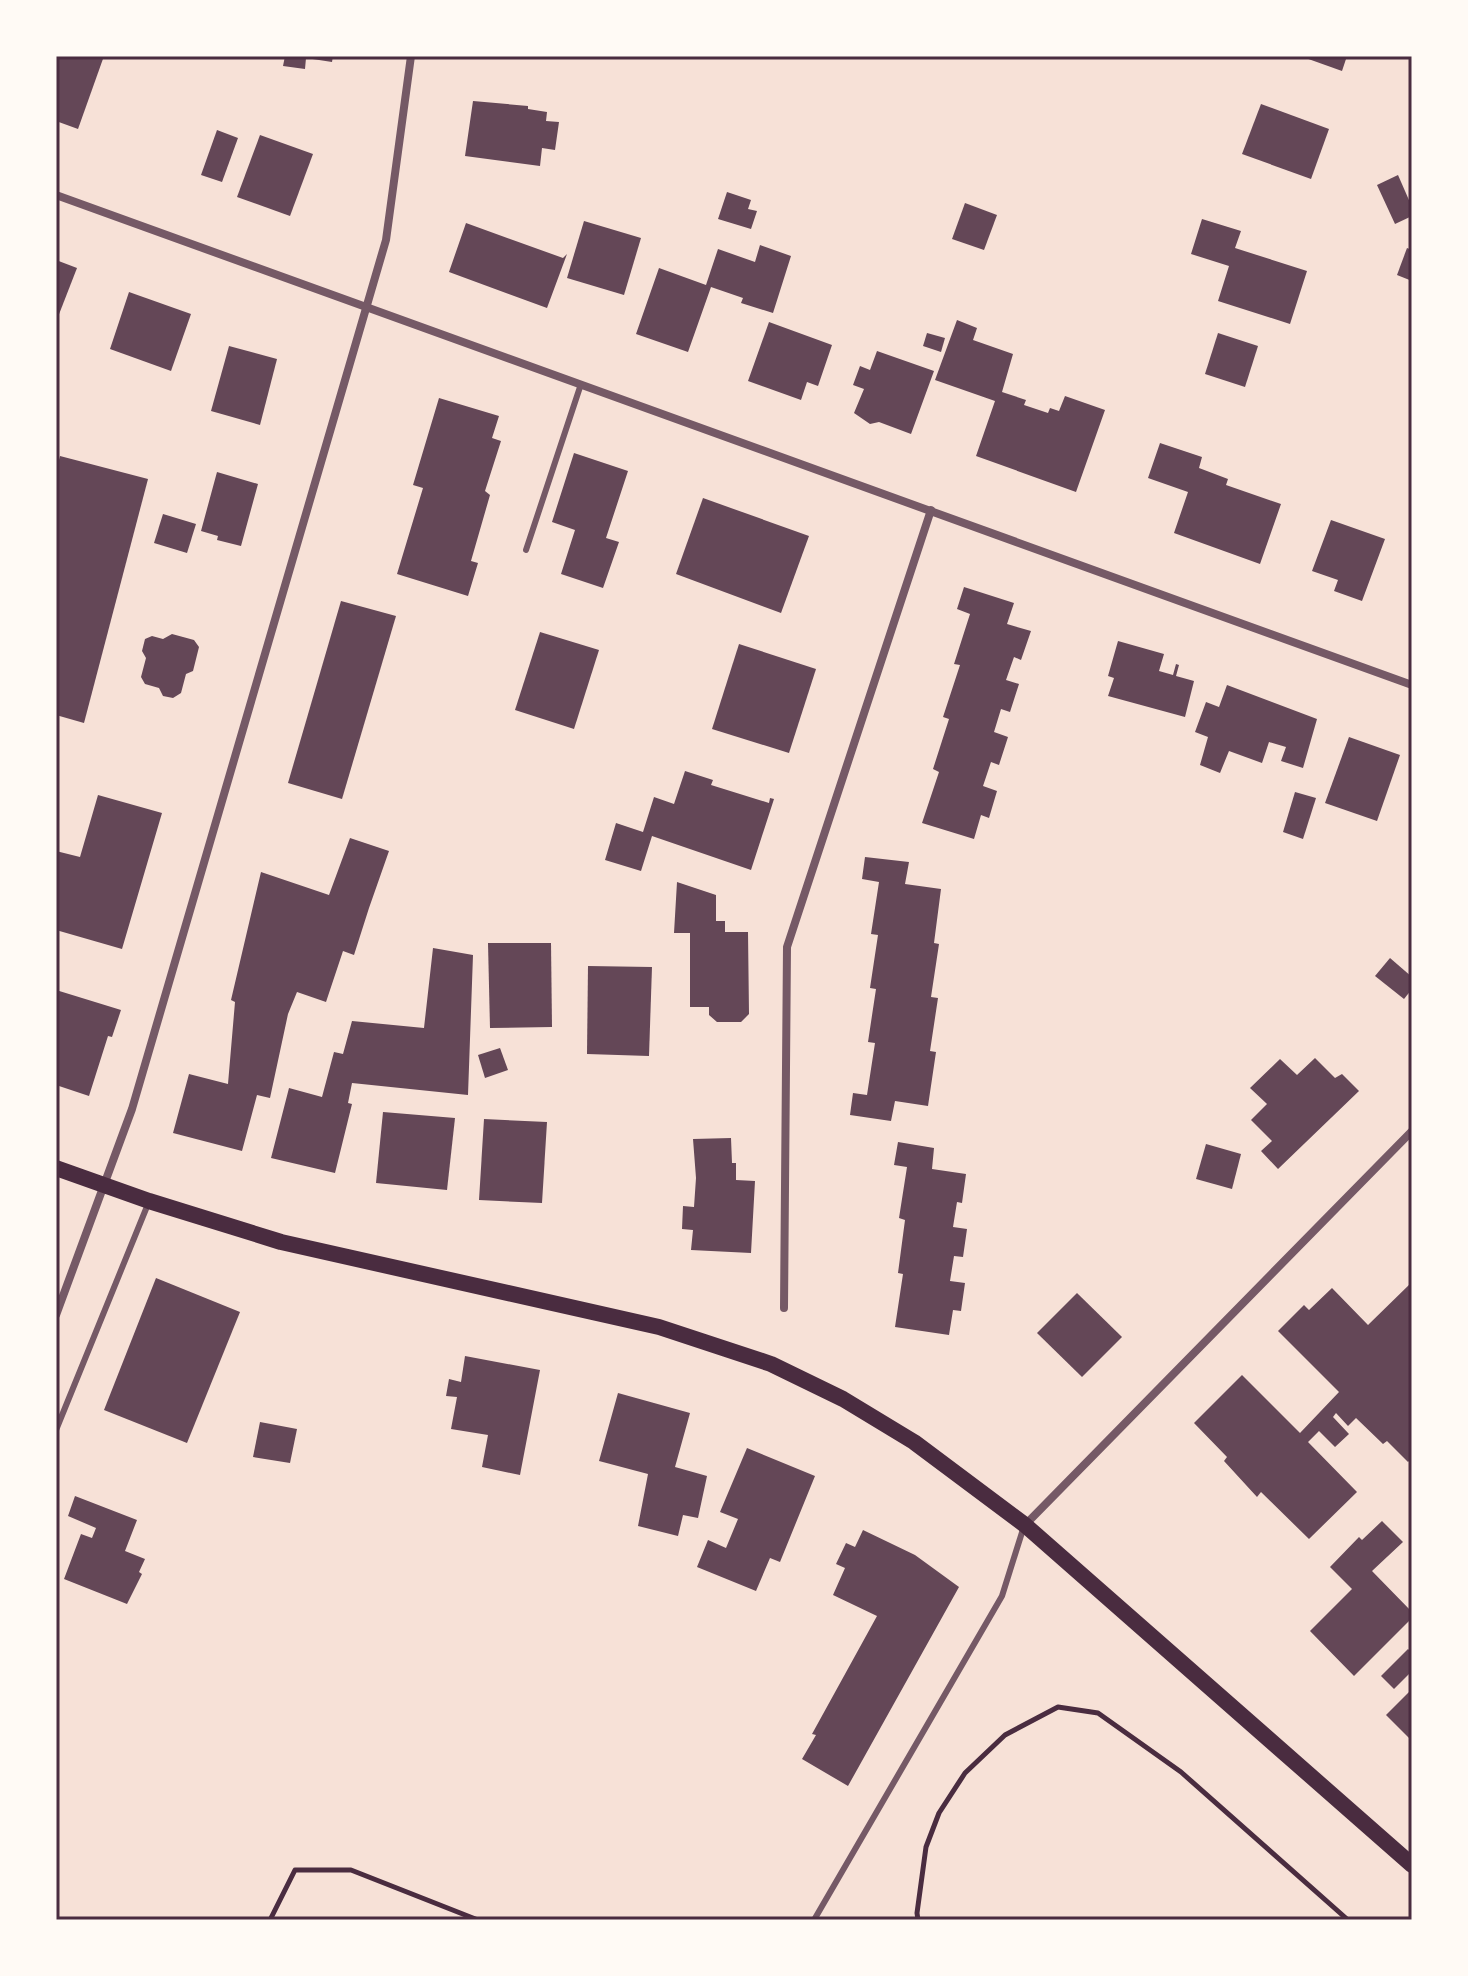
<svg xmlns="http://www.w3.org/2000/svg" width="1468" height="1976" font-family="'Fira Sans Condensed',sans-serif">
<rect width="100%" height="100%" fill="#f7e1d7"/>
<!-- building -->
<g fill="#644757">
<path d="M56 56H104L78 129 56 121Z"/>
<path d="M285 56H333L332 62 306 58 305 69 283 66Z"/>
<path d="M1300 56H1347L1342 71Z"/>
<path d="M473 101 528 106V109L547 112 546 121 559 122 555 150 542 148 540 166 465 156Z"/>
<path d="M1261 104 1329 129 1311 179 1242 154Z"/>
<path d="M217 130 238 138 222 182 201 175Z"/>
<path d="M260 135 313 154 290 216 237 197Z"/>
<path d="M1398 175 1412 207V216L1395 224 1377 185Z"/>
<path d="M727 192 751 200 748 209 757 211 751 229 718 219Z"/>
<path d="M965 203 997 215 984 250 952 239Z"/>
<path d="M1202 219 1241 231 1235 248 1307 271 1290 324 1218 301 1229 266 1191 254Z"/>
<path d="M584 221 641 238 624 295 567 278Z"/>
<path d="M466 223 563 258 567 254 547 308 449 272Z"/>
<path d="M760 245 791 256 773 313 741 303 743 298 711 287 688 352 636 334 659 268 706 285 718 249 755 262Z"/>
<path d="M1407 248 1412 250V281L1397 275Z"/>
<path d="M56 260 77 268 56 322Z"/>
<path d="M129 292 191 314 171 371 110 349Z"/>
<path d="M957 320 977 328 973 340 1013 354 1002 392 1026 400 1024 405 1048 413 1050 408 1059 411 1065 396 1105 410 1076 492 976 456 995 401 935 380Z"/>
<path d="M769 322 832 345 818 386 807 382 801 400 748 381Z"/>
<path d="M927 333 945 338 941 352 923 346Z"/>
<path d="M1218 333 1258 346 1245 387 1205 374Z"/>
<path d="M229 346 277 359 260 425 211 411Z"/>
<path d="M877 351 934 371 911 434 879 422 870 424 854 413 864 389 853 385 860 366 870 370Z"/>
<path d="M439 398 499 416 492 438 501 441 485 491 490 495 471 561 478 563 468 596 397 574 423 488 413 485Z"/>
<path d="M1160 443 1202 457 1199 468 1228 479 1226 485 1281 504 1260 564 1174 533 1188 492 1148 478Z"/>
<path d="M574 453 628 471 606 538 619 542 603 588 561 574 575 530 552 522Z"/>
<path d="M60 456 148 479 84 723 56 715V472Z"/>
<path d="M217 472 258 484 241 546 217 540 218 536 201 531Z"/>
<path d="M703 498 809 536 781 613 676 574Z"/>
<path d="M163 514 196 524 187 553 154 543Z"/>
<path d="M1331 520 1385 539 1362 601 1334 591 1338 580 1312 571Z"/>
<path d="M964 587 1014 603 1007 624 1031 631 1021 660 1014 657 1006 680 1019 684 1010 712 1001 709 994 732 1008 737 999 765 991 762 983 786 997 791 989 818 981 815 974 839 922 823 939 772 933 769 949 719 943 717 960 665 954 664 970 614 957 609Z"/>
<path d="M341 601 396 616 342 799 288 783Z"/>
<path d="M540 632 599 650 574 729 515 710Z"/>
<path d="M172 634 194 640 199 647 193 671 186 674 181 693 173 698 163 696 159 688 145 684 141 677 146 658 142 651 145 639 152 636 163 639Z"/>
<path d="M1118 641 1164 654 1159 671 1173 675 1176 664 1179 665 1176 676 1194 681 1185 717 1108 696 1114 678 1108 676Z"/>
<path d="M739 644 816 669 789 753 712 729Z"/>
<path d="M1227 685 1317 719 1303 768 1281 761 1286 747 1269 742 1262 763 1229 751 1220 773 1200 765 1208 737 1195 732 1206 702 1219 707Z"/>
<path d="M1349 737 1400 755 1377 821 1325 803Z"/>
<path d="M685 771 713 780 711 785 769 803 770 798 774 799 751 870 652 836 641 871 605 860 616 823 643 832 654 797 674 804Z"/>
<path d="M1295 792 1316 798 1303 839 1283 832Z"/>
<path d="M98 795 162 813 122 949 56 930V851L80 857Z"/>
<path d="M350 838 389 851 369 908 354 955 343 951 326 1002 297 992 288 1014 270 1098 257 1095 242 1151 173 1133 189 1074 228 1084 235 1002 231 1000 261 872 329 895Z"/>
<path d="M865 857 909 862 905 884 941 889 934 943 939 944 931 997 938 998 930 1051 936 1052 928 1106 895 1101 891 1121 850 1115 853 1093 867 1095 875 1043 868 1042 876 989 870 988 878 935 871 934 879 882 862 879Z"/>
<path d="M677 882 716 895V921H725V932H748L749 1014 741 1022H717L709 1015V1007H690V933H674Z"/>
<path d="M488 943H551L552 1027 490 1028Z"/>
<path d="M433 948 473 955 468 1095 352 1083 348 1103 352 1104 335 1173 271 1158 289 1088 322 1097 334 1052 343 1054 352 1021 424 1028Z"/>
<path d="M1390 958 1412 977V989L1404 999 1375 976Z"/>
<path d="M588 966 652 967 649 1056 587 1054Z"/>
<path d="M56 990 121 1010 112 1037 108 1036 89 1096 56 1085Z"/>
<path d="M500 1048 508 1070 485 1078 478 1055Z"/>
<path d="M1315 1058 1335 1078 1342 1074 1359 1091 1278 1169 1261 1151 1272 1141 1251 1120 1267 1104 1250 1088 1280 1059 1297 1075Z"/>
<path d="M383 1112 455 1118 447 1190 376 1183Z"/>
<path d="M484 1119 547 1122 542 1203 479 1200Z"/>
<path d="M731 1138 732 1163H736V1180L755 1181 751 1253 691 1250 693 1230 682 1229 683 1206 694 1207 696 1178 693 1139Z"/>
<path d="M898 1142 934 1148 932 1169 966 1174 962 1203 957 1202 953 1227 967 1229 963 1257 954 1256 950 1281 965 1283 961 1311 953 1310 949 1335 895 1327 903 1274 898 1273 905 1220 899 1218 907 1167 894 1165Z"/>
<path d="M1206 1144 1241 1154 1232 1189 1196 1179Z"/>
<path d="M156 1278 240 1312 187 1443 104 1410Z"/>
<path d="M1412 1282V1458L1408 1462 1387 1441 1383 1444 1356 1418 1348 1426 1336 1413 1333 1417 1349 1434 1335 1447 1319 1431 1308 1442 1357 1492 1309 1539 1261 1492 1257 1497 1224 1461 1227 1457 1194 1423 1242 1375 1300 1433 1339 1392 1278 1331 1304 1305 1309 1310 1332 1288 1368 1325Z"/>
<path d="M1077 1293 1122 1337 1082 1377 1037 1333Z"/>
<path d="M465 1356 540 1370 520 1475 482 1467 488 1435 451 1429 457 1397 446 1396 449 1379 461 1382Z"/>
<path d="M618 1393 690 1413 675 1467 707 1476 698 1518 683 1515 678 1536 638 1526 648 1474 599 1461Z"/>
<path d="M260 1422 297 1429 290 1463 253 1457Z"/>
<path d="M747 1448 815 1476 780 1562 770 1558 756 1591 697 1567 708 1540 726 1548 738 1519 720 1512Z"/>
<path d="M75 1496 137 1520 125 1551 145 1559 139 1572 142 1574 127 1604 64 1579 81 1534 92 1538 96 1528 68 1516Z"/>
<path d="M1382 1521 1403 1542 1372 1571 1412 1612V1618L1354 1676 1310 1631 1352 1589 1330 1567 1359 1537 1362 1540Z"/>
<path d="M863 1530 915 1555 959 1587 848 1786 802 1759 816 1735 812 1734 877 1616 833 1595 845 1568 836 1564 846 1543 855 1547Z"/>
<path d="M1408 1649 1412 1653V1671L1394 1689 1381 1676Z"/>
<path d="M1412 1689V1741L1386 1715Z"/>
</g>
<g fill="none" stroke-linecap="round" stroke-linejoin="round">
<!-- path -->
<g stroke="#4a2c40" stroke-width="5">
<path d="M270 1920 295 1870H351L478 1920"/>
<path d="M918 1920 917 1913 926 1847 939 1813 965 1773 1005 1735 1058 1707 1098 1713 1181 1772 1348 1920"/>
</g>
<!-- service -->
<g stroke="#755966" stroke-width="6">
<path d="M526 550 581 384"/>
<path d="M56 1430 148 1204"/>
<path d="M814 1920 1002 1596 1024 1526"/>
</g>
<!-- minor -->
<g stroke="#755966" stroke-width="8">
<path d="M56 195 1412 685"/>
<path d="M784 1308 787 947 931 510"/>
<path d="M56 1315 132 1109 386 240 411 56"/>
<path d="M1025 1525 1412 1131"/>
</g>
<!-- secondary -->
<path stroke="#4a2c40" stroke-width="16" d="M56 1168 149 1201 281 1242 659 1327 771 1364 843 1399 914 1442 1025 1525 1412 1865"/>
</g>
<!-- border -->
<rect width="1468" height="1976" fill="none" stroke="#fffaf5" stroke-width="116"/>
<rect x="58" y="58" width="1352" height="1860" fill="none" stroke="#4a2c40" stroke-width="3"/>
</svg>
